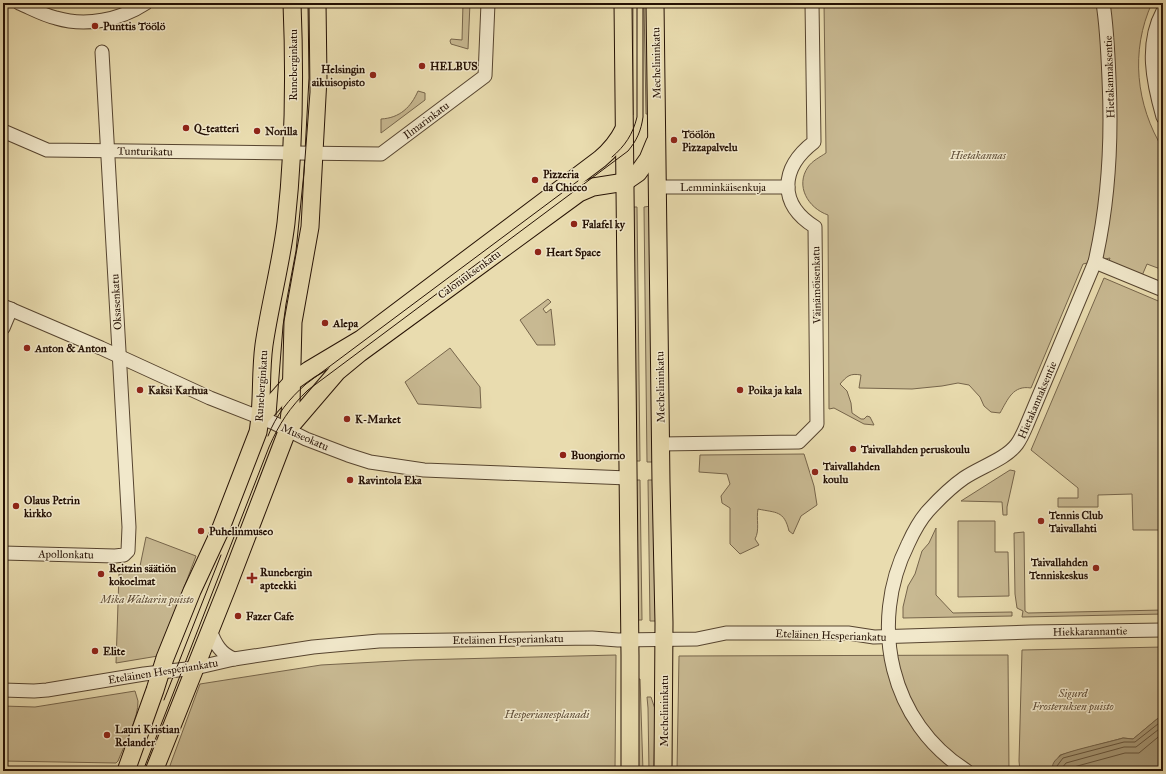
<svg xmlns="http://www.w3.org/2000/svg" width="1166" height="774" font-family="'IM FELL Great Primer',serif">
<rect width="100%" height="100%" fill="#e9dcaf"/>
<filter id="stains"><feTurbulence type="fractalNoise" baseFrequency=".005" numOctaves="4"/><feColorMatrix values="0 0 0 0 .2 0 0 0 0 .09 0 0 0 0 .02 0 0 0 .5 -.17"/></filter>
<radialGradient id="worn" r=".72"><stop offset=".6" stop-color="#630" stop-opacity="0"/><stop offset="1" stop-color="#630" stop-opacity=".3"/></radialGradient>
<!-- green -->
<g fill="#c8b992" stroke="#76654b">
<path d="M463 3H470L468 49 451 44 450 41 451 39 462 40Z"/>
<path d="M629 3H633V115L630 114Z"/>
<path d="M644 3H648L650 114H646Z"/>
<path d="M824 3H1152C1130 51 1136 105 1163 149V270L1147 264 1141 278 1108 264 1110 258 1083 264 1031 388C1013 385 1008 399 1000 413L991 412 984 406 980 397 969 385 958 383 942 386 912 389 859 388 861 375C850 373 847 376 840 384L847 391 851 403 852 413 861 419H864L867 416 870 417 874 425 864 424 834 408 829 409 828 215C808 208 795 186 808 167 812 161 820 157 826 153Z"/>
<path d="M1163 25V100L1157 64 1158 41Z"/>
<path d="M418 91 425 93V100L381 133V119C400 118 411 107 418 91Z"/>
<path d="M651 206 654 462H647L644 207Z"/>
<path d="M630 207H637L640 461H633Z"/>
<path d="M1104 278 1163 303V530H1133L1132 494 1098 495V507H1058V498H1078V488L1031 450Z"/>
<path d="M548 299 551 302 543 309 546 313 551 309 555 345H537L520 320Z"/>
<path d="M450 348 480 387 481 408 418 404 405 382Z"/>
<path d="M804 454 814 486 817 505 801 516 793 534 789 531C784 510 776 513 758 509 756 519 760 530 755 539L759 545 740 554 730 544V508L722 503 721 496 730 484 727 474 699 472 700 455Z"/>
<path d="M1010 470 1015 471 1007 507V515H1003L1002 502 961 501Z"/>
<path d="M634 480H640L642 620H635Z"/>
<path d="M648 480H654L656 621H650Z"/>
<path d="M958 521H995V552H1008L1009 596 958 597Z"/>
<path d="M936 528V595L953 613 1012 612V616L903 618V607L908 586 915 574 922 551 929 543Z"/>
<path d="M1024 532 1025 611 1028 613 1163 610V614L1022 617 1023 611 1017 608 1015 594 1014 533Z"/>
<path d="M146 537 196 556 158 656 116 663 119 574H122L125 571H139Z"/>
<path d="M1163 647V716L1157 719 1133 739 1123 738 1060 755 1052 768 1054 771H1020L1019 761 1022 650Z"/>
<path d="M616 655 615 771H168L200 684 321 665 414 660Z"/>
<path d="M1008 655 1009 771H677L679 656Z"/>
<path d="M637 679H640L643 771H639L636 761Z"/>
<path d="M135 691C136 694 137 698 138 701 139 716 124 746 118 761L116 763 3 761V706L35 707Z"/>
<path d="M647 697H651L655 709 654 771H649L648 708Z"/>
</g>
<!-- water -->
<path fill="#a69775" stroke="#726148" d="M1163 716V771H1054C1050 765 1055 760 1060 756 1063 752 1114 741 1123 738L1133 739 1157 719Z"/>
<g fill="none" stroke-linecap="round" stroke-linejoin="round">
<!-- shore -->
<g stroke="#66543c" stroke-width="1">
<path d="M1057 771V766L1063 758 1124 742H1135L1163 720"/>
<path d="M1062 771V768L1066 763 1124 747H1136L1163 726"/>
<path d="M1068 771 1070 768 1125 753H1139L1163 733"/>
</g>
<defs>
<g id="minor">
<path d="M19 3C31 8 43 15 56 18 86 27 120 20 146 3"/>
<path d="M1163 11C1145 44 1153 82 1163 117"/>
<path d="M3 131 47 150 381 154 485 76 488 3"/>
<path d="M657 187H788"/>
<path d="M1095 262 1163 290"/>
<path d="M3 306 101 348 210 398 274 423 306 439 348 455 370 462 424 470 628 478"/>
<path d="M3 328 11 309"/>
<path d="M660 444 799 442 817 424 815 227C778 204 780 168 814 142L812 3"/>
<path d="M3 553 115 556 124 555 128 551 129 527 102 52"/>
<path d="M210 630C215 644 221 654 234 659"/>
<path d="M3 690 34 691 47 690 144 674 195 668 234 659 313 647 379 641 592 638 618 640 697 639 726 633H848L874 637 1031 632 1163 630"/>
<path d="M967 771C890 723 868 624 908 544 913 533 920 520 928 511 939 499 951 487 964 478 980 467 1006 459 1017 444 1022 437 1025 429 1028 422L1095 262C1109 201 1112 141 1109 79 1108 54 1107 28 1103 3"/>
</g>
<g id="major">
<path d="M623 3 630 655V771"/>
<path d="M655 3 661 482 664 623 663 771"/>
<path d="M261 417 292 382 309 370 361 339 600 159C611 150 618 141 624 129"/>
<path d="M289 428 337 372 360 353 579 193 593 187 625 182 638 173 648 159 655 142"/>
<path d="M126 771 155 690 165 658 192 591 219 533 258 432C263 404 260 374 264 345 270 304 281 264 286 223 294 151 295 76 292 3"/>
<path d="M154 771 227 588 288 429 291 404 293 322 310 227 318 78 317 3"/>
</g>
</defs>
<!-- minor casing -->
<use href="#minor" stroke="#56442f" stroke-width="15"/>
<!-- major casing -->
<use href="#major" stroke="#251104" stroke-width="19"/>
<!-- minor -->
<use href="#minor" stroke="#f1e8cb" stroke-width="13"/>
<!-- major -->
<use href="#major" stroke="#e9dcaf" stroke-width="17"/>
<!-- tram -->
<g stroke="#251104" stroke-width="1">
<path d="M612 157C625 146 633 134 637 117V3"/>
<path d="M276 415 283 326 286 304 296 251 304 172 310 92 309 3"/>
<path d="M268 436C276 415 289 399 306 384L578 181"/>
<path d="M164 700 221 555"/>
<path d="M143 771 269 447C279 424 290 407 308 390L628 151C637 140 641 131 643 117V3"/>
</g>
</g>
<!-- markers -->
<g fill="#8f2418" stroke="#f1e8cb" stroke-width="1.5">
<circle cx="95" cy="26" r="4"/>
<circle cx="422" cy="66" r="4"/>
<circle cx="373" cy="75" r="4"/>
<circle cx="186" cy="128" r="4"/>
<circle cx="257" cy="131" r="4"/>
<circle cx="674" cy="140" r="4"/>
<circle cx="535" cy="180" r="4"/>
<circle cx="574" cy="224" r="4"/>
<circle cx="538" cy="252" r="4"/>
<circle cx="325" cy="323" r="4"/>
<circle cx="27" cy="348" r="4"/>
<circle cx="140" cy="390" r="4"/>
<circle cx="740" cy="390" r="4"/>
<circle cx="347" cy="419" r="4"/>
<circle cx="853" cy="449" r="4"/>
<circle cx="563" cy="455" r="4"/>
<circle cx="815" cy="472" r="4"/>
<circle cx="350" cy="480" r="4"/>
<circle cx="16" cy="506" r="4"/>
<circle cx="1041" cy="521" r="4"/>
<circle cx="201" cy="531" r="4"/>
<circle cx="1096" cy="568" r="4"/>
<circle cx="101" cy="574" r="4"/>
<path d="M250 572h4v4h4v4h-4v4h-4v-4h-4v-4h4z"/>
<circle cx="238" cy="616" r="4"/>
<circle cx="95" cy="651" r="4"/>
<circle cx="107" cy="735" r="4"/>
</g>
<g text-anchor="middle" stroke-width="3" stroke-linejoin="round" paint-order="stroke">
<!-- poi labels -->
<g font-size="11" font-weight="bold" fill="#251104" stroke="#f1e8cb" text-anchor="start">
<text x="103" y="30">Punttis Töölö</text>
<text x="430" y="70">HELBUS</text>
<text x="365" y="73" text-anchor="end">Helsingin<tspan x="365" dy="13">aikuisopisto</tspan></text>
<text x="194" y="132">Q-teatteri</text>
<text x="265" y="135">Norilla</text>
<text x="682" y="138">Töölön<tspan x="682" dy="13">Pizzapalvelu</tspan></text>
<text x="543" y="178">Pizzeria<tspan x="543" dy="13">da Chicco</tspan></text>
<text x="582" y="228">Falafel ky</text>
<text x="546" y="256">Heart Space</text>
<text x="333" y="327">Alepa</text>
<text x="35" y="352">Anton &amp; Anton</text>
<text x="148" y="394">Kaksi Karhua</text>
<text x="748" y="394">Poika ja kala</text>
<text x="355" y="423">K-Market</text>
<text x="861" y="453">Taivallahden peruskoulu</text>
<text x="571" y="459">Buongiorno</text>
<text x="823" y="470">Taivallahden<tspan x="823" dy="13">koulu</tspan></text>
<text x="358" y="484">Ravintola Eka</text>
<text x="24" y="504">Olaus Petrin<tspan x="24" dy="13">kirkko</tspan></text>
<text x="1049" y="519">Tennis Club<tspan x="1049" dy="13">Taivallahti</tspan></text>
<text x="209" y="535">Puhelinmuseo</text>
<text x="1088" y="566" text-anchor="end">Taivallahden<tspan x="1088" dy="13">Tenniskeskus</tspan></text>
<text x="109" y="572">Reitzin säätiön<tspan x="109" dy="13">kokoelmat</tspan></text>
<text x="260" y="576">Runebergin<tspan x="260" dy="13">apteekki</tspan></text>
<text x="246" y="620">Fazer Cafe</text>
<text x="103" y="655">Elite</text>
<text x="115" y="733">Lauri Kristian<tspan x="115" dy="13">Relander</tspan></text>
</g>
<!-- street labels -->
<g font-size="11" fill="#251104" stroke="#f1e8cb">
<text transform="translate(656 63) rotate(-91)" y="4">Mechelininkatu</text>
<text transform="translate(293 65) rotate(-90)" y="4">Runeberginkatu</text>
<text transform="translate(1109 77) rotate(-92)" y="4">Hietakannaksentie</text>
<text transform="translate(426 120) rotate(-37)" y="4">Ilmarinkatu</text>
<text transform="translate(145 151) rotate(1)" y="4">Tunturikatu</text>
<text x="723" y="191">Lemminkäisenkuja</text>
<text transform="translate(469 274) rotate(-36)" y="4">Caloniuksenkatu</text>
<text transform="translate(816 285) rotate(-91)" y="4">Väinämöisenkatu</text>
<text transform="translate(116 302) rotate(-93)" y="4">Oksasenkatu</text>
<text transform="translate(261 386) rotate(-86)" y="4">Runeberginkatu</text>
<text transform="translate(660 387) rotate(-91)" y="4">Mechelininkatu</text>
<text transform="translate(1037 400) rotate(-67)" y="4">Hietakannaksentie</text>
<text transform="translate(305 437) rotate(24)" y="4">Museokatu</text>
<text transform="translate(66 554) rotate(1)" y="4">Apollonkatu</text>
<text transform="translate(1090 631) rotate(-1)" y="4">Hiekkarannantie</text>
<text transform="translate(831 635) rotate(2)" y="4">Eteläinen Hesperiankatu</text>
<text transform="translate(508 639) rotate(-1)" y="4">Eteläinen Hesperiankatu</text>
<text transform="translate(163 671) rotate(-9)" y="4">Eteläinen Hesperiankatu</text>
<text transform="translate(664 711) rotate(-90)" y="4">Mechelininkatu</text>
</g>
<!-- park labels -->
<g font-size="11" font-style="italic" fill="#5e4c36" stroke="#f1e8cb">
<text x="978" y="159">Hietakannas</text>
<text x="147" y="603">Mika Waltarin puisto</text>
<text x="1073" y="697">Sigurd<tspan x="1073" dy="13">Frosteruksen puisto</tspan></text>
<text x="547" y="718">Hesperianesplanadi</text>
</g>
</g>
<!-- margin -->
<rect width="1166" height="774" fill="none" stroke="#e9dcaf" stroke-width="16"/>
<rect x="4" y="4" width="1158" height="766" fill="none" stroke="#251104" stroke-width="2"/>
<rect x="8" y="8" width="1150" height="758" fill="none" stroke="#251104"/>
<rect width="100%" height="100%" filter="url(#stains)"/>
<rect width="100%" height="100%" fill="url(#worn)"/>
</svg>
